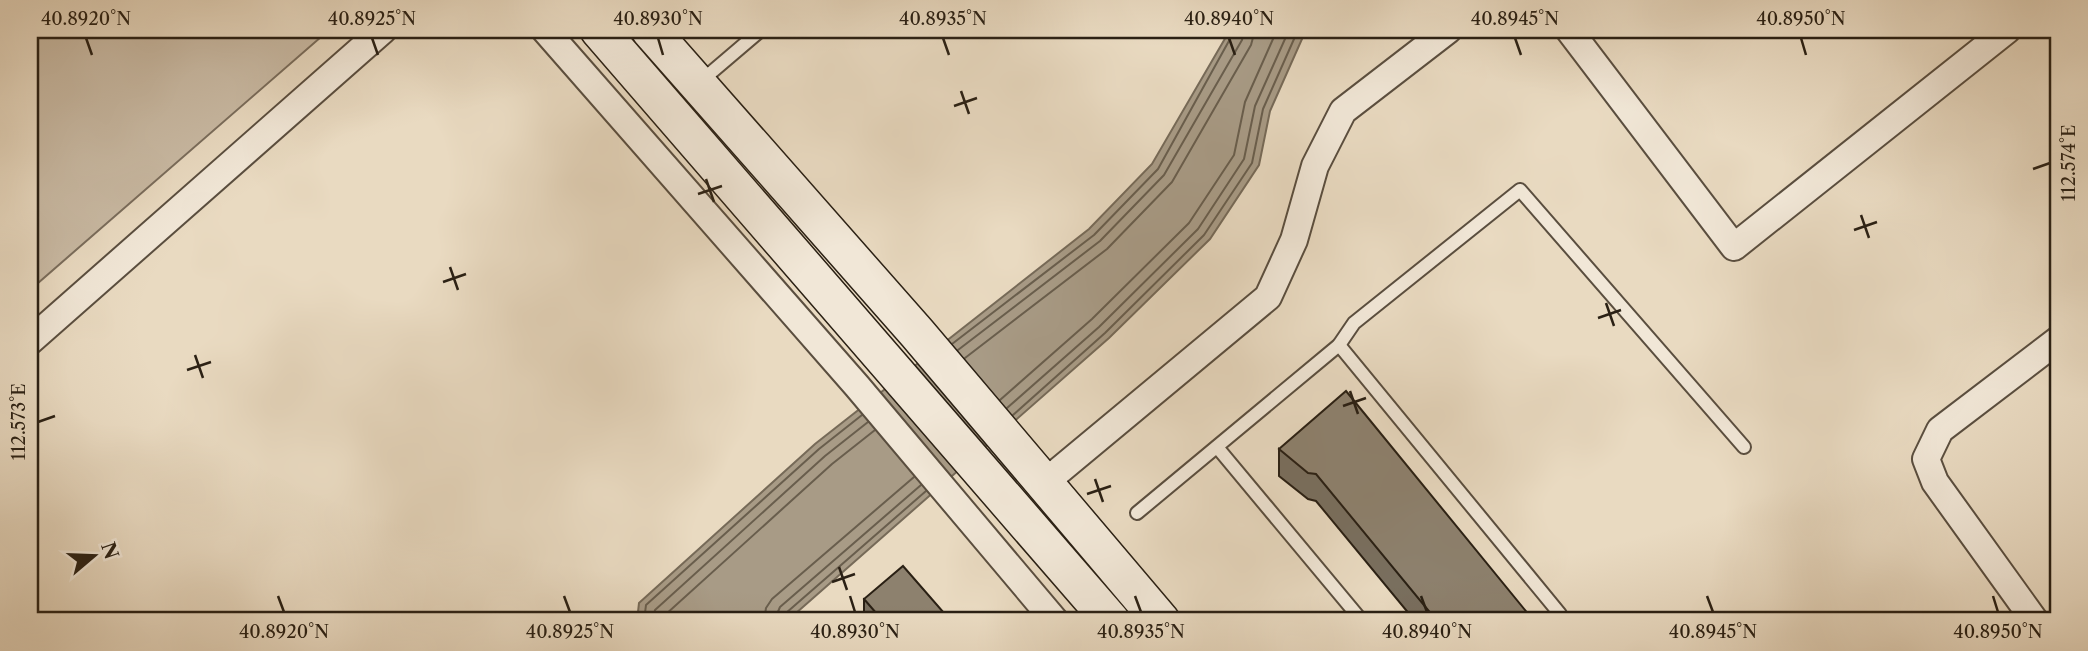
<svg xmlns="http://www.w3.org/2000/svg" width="2088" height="651" font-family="'Libre Caslon Text',serif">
<rect width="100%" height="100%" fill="#e9dac1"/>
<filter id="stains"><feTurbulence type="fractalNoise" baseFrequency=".00286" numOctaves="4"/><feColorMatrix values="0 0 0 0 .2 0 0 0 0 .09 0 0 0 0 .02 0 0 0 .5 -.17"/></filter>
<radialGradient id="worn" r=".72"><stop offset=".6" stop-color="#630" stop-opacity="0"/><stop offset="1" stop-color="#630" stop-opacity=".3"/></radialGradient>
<!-- green -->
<path fill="#c9baa4" stroke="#7a6d5c" stroke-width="2" d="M30 30H329L30 290Z"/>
<!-- water -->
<path fill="#a89b86" stroke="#766a58" stroke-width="2" d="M1230 30H1306L1270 111 1259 165 1210 239 1109 338 787 621H637L639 603 815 444 1089 229 1152 164Z"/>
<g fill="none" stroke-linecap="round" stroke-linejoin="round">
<!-- shore -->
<g stroke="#695e4d" stroke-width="2">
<path d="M952 344 1094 235 1158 169 1235 30"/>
<path d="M958 350 1100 241 1164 175 1242 40 1244 30"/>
<path d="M965 358 1107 249 1172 182 1251 45 1255 30"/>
<path d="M1000 400 1092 319 1189 223 1234 155 1245 102 1277 30"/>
<path d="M1007 408 1099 327 1198 229 1244 159 1255 106 1289 30"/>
<path d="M1013 415 1105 333 1204 235 1252 163 1263 109 1298 30"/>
<path d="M644 621 646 605 819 449 862 415"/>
<path d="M653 621 655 610 825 456 868 422"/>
<path d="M663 621 665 615 832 464 875 430"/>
<path d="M764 621 766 608 772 599 914 477"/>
<path d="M774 621 780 607 921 485"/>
<path d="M783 621 786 613 926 491"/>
</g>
<defs>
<g id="service">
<path d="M700 82 761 30"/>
<path d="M1339 345 1560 614"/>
<path d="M1217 447 1362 621"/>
<path d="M1137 513 1339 345 1354 323 1520 190 1744 447"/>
</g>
<g id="minor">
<path d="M545 30 857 386 1055 621"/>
<path d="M1569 30 1734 247 2007 30"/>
<path d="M30 341 383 30"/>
<path d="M1043 484 1268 297 1294 240 1315 166 1343 111 1448 30"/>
<path d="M2035 621 1935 482 1926 459 1940 430 2058 340"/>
</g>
<g id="secondary">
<path d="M599 30 1111 621"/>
<path d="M650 30 917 333 1161 621"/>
</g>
</defs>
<!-- service casing -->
<use href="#service" stroke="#5a4e3f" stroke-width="16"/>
<!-- minor casing -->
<use href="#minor" stroke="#5a4e3f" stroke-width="30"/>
<!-- secondary casing -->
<use href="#secondary" stroke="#2a2014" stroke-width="40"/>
<!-- service -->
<use href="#service" stroke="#f1e7d7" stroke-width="12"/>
<!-- minor -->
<use href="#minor" stroke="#f1e7d7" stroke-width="26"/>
<!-- secondary -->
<use href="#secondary" stroke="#f1e7d7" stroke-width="37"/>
</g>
<!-- wall -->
<g fill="#796f5f" stroke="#2a2014" stroke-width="2">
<path d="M1279 449 1534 621H1415L1316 501 1308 499 1279 476Z"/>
<path d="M864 599 951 621H864Z"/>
</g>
<!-- building -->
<g fill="#8d816e" stroke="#2a2014" stroke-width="2">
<path d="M1346 391 1534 621H1437L1316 474 1308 473 1279 449Z"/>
<path d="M903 566 951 621H883L864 599Z"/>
</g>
<!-- ticks -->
<path fill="none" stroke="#2a2014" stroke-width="2.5" d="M86 38 92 55M372 38 378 55M658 38 663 55M943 38 949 55M1229 38 1235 55M1515 38 1521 55M1801 38 1806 55M961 91 969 114M954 106 977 98M2033 169 2050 163M706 179 714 202M698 194 722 186M1861 215 1869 238M1854 230 1877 222M450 267 458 290M443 282 466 274M1606 303 1614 326M1598 318 1621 310M195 355 203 378M187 370 211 362M1350 391 1358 414M1343 406 1366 398M38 422 55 416M1095 479 1103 502M1087 494 1111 486M839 567 847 590M832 582 855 574M278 596 284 612M564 596 570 612M850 596 855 612M1135 596 1141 612M1421 596 1427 612M1707 596 1713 612M1993 596 1998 612"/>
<!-- margin -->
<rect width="2088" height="651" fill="none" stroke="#e9dac1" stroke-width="77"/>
<!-- north arrow -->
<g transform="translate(94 556) rotate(71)" stroke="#f1e7d7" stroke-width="5" paint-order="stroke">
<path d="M0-5L12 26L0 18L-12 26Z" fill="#2a2014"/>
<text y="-10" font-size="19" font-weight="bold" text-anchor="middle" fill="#2a2014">N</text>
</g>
<rect x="38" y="38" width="2012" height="574" fill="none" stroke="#2a2014" stroke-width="2.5"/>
<g font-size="18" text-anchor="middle" fill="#2a2014">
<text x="86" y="25">40.8920°N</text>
<text x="372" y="25">40.8925°N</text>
<text x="658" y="25">40.8930°N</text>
<text x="943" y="25">40.8935°N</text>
<text x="1229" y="25">40.8940°N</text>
<text x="1515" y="25">40.8945°N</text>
<text x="1801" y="25">40.8950°N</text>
<text transform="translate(2069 163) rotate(-90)" y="6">112.574°E</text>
<text transform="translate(19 422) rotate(-90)" y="6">112.573°E</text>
<text x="284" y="638">40.8920°N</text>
<text x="570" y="638">40.8925°N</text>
<text x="855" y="638">40.8930°N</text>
<text x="1141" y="638">40.8935°N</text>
<text x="1427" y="638">40.8940°N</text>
<text x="1713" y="638">40.8945°N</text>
<text x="1998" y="638">40.8950°N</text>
</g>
<rect width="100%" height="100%" filter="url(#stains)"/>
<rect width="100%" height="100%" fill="url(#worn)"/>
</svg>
